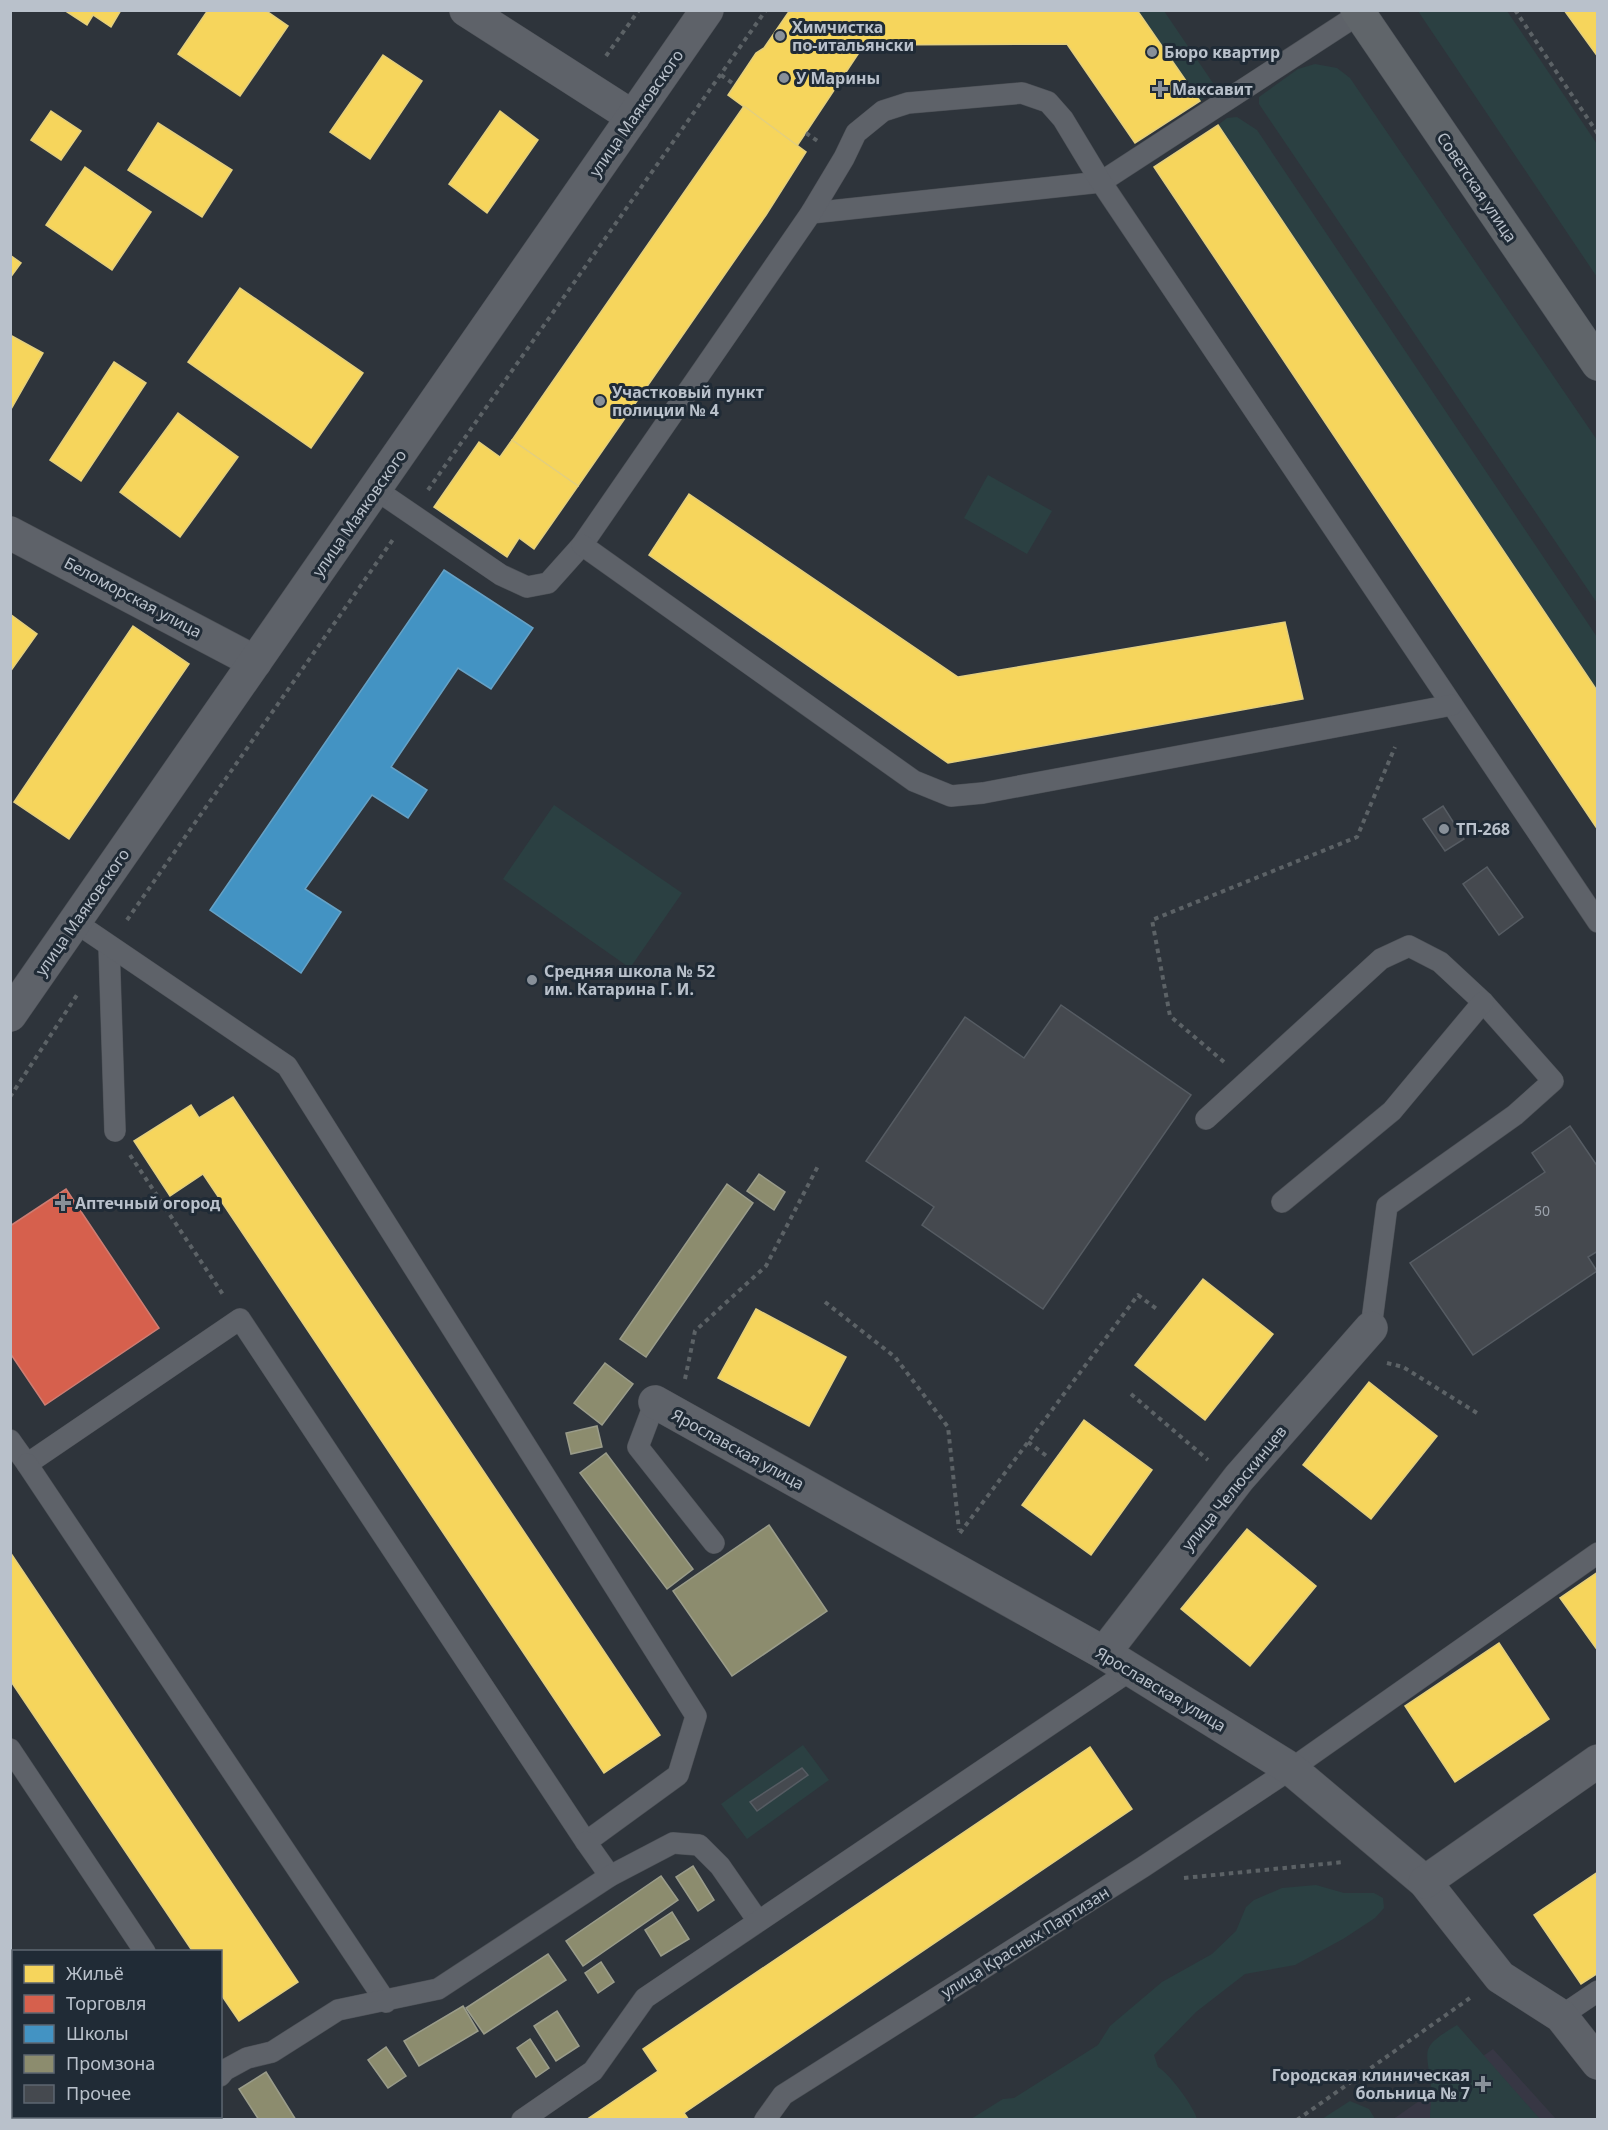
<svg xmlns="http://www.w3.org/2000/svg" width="1608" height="2130" font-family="'Noto Sans',sans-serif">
<rect width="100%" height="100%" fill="#2e343b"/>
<!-- medical -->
<path fill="#373744" d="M1493 2049 1556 2119 1392 2120Z"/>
<!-- green -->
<g fill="#2b4042">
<path d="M1137 11H1164L1217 89 1200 101Z"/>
<path d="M1418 11H1507L1597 144V277Z"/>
<path d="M1315 64 1337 68 1350 78 1597 440V603L1259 104V97L1298 69Z"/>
<path d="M1237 117 1257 130 1597 637V692L1218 125 1227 118Z"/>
<path d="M988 475 1052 511 1027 554 964 518Z"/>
<path d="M554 805 682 893 630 968 503 879Z"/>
<path d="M803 1745 829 1780 747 1839 721 1804Z"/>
<path d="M1316 1885 1344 1893H1374L1383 1898 1384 1908 1375 1918 1343 1939 1295 1965 1245 1974 1196 2012 1154 2055 1158 2067C1169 2073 1194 2107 1197 2119H971L1003 2099 1014 2098 1098 2045 1110 2026 1162 1982 1212 1954 1236 1931 1246 1907 1254 1900 1282 1888Z"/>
<path d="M1457 2025 1540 2119H1430C1430 2109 1432 2097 1431 2086 1426 2046 1420 2048 1457 2025Z"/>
<path d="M1350 2101 1369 2109 1375 2119H1322Z"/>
</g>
<!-- homes -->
<g fill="#f6d55c" stroke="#e4cf7d" stroke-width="1.5">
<path d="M64 10H121L111 27 93 15 87 25Z"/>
<path d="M208 10H265L288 26 240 96 178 54Z"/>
<path d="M790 10H1137L1200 101 1135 143 1067 44 864 45 797 146 728 95 756 53 764 48Z"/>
<path d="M1564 10H1598V57Z"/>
<path d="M383 55 422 81 370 159 330 132Z"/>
<path d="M744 106 806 152 766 215 578 486 512 440Z"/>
<path d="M51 111 81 131 61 160 31 140Z"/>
<path d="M500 111 538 140 487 213 449 184Z"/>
<path d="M158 123 232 170 202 217 128 170Z"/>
<path d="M1218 125 1598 692V830L1154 167Z"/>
<path d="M85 167 151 212 112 270 46 225Z"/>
<path d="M10 255 21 263 10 278Z"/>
<path d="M240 288 363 373 311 448 188 362Z"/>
<path d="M10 335 43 353 10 411Z"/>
<path d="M114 362 146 383 81 481 50 460Z"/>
<path d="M178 413 238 457 180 537 120 492Z"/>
<path d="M512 440 578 486 534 549 519 538 507 557 434 507 479 442 500 457Z"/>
<path d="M689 494 958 677 1285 622 1303 699 948 763 649 555Z"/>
<path d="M10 614 37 634 10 672Z"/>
<path d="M133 626 189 664 69 839 14 802Z"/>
<path d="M233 1097 660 1735 604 1773 203 1174 170 1196 134 1141 191 1105 199 1118Z"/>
<path d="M1203 1279 1273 1334 1205 1420 1135 1365Z"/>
<path d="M756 1309 846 1357 809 1426 718 1378Z"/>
<path d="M1369 1382 1437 1436 1371 1519 1303 1465Z"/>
<path d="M1084 1420 1152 1470 1091 1555 1022 1505Z"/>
<path d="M1247 1529 1316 1586 1250 1666 1181 1609Z"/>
<path d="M10 1552 298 1982 239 2021 220 1993V1952H193L10 1680Z"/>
<path d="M1598 1572V1651L1560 1598Z"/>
<path d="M1499 1643 1549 1719 1455 1782 1405 1706Z"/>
<path d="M1090 1747 1132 1809 684 2113 689 2120H586L658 2071 643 2049Z"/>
<path d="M1598 1872V1973L1581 1984 1534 1915Z"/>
</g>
<!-- shops -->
<path fill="#d6604d" stroke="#cd7d73" stroke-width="1.5" d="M66 1189 159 1328 45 1405 10 1353V1226Z"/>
<!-- schools -->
<path fill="#4393c3" stroke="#66a1c5" stroke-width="1.5" d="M444 570 533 628 491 689 458 668 391 767 427 790 408 818 372 795 305 889 341 912 301 973 210 910Z"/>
<!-- industry -->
<g fill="#8c8c6e" stroke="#9a9c8a" stroke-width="1.5">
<path d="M759 1174 785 1192 774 1210 747 1191Z"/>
<path d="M727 1184 753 1203 646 1357 620 1339Z"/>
<path d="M605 1363 633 1384 602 1425 574 1403Z"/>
<path d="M597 1426 602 1447 571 1454 566 1433Z"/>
<path d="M606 1453 693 1569 667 1589 580 1473Z"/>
<path d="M769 1525 827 1611 732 1676 673 1591Z"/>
<path d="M693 1866 714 1900 698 1911 676 1877Z"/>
<path d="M661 1876 678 1900 583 1966 566 1941Z"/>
<path d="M672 1912 689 1939 661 1956 645 1930Z"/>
<path d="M548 1954 566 1980 484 2034 466 2008Z"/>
<path d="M601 1962 614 1982 598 1993 585 1973Z"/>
<path d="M463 2006 478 2031 419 2066 404 2041Z"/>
<path d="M557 2011 579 2046 556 2061 534 2026Z"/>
<path d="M530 2039 549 2068 536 2077 517 2048Z"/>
<path d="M386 2047 406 2076 388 2088 368 2060Z"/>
<path d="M266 2072 296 2120H259L239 2089Z"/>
</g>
<!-- building -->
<g fill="#45494f" stroke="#565c63" stroke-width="1.5">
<path d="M1443 806 1464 839 1445 851 1423 819Z"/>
<path d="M1487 867 1523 917 1499 935 1463 884Z"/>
<path d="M1061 1005 1191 1095 1043 1309 922 1225 934 1207 866 1161 965 1017 1024 1058Z"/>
<path d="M1570 1126 1598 1167V1251L1588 1257 1597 1271 1473 1355 1410 1263 1545 1172 1532 1153Z"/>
<path d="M802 1768 808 1775 757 1811 750 1802Z"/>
</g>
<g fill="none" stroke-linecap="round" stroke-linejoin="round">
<defs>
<g id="lane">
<path d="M811 213 1101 182 1359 14"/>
<path d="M375 489 501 575 527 587 548 583 582 545 811 213 844 158 856 133 883 111 908 103 1022 93 1048 102 1063 119 1101 182 1598 922"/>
<path d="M582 545 914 781 951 796 983 793 1452 705"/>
<path d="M109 946 115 1131"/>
<path d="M1206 1119 1381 959 1409 946 1440 962 1483 1002 1553 1081 1515 1115 1387 1206 1371 1328"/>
<path d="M1282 1202 1392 1111 1483 1002"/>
<path d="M655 1402 638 1447 714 1543"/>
<path d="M10 1440 27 1464 240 1319 586 1842 678 1775 696 1716 287 1066 75 922"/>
<path d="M27 1464 386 2002"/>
<path d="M10 1749 145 1952"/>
<path d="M586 1842 610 1876"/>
<path d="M1561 2016 1598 1991"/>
<path d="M220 2076 225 2070 247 2058 272 2052 338 2010 438 1989 610 1876 673 1843 699 1845 720 1866 758 1921"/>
<path d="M186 2120 189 2116"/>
<path d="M522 2120 593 2071 645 1998 1131 1670"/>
<path d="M765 2120 783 2095 1143 1867 1291 1769 1598 1553"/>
</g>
<g id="street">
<path d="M466 10 633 117"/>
<path d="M10 533 255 662"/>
<path d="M10 1015 707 10"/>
<path d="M655 1402 1104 1653 1291 1769 1425 1882 1500 1977 1561 2016 1598 2063"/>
<path d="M1104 1653 1239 1478 1371 1328"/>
<path d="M1425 1882 1598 1761"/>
</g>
<path id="primary" d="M1357 10 1598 364"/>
</defs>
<!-- lane casing -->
<use href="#lane" stroke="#4c5056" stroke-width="22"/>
<!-- street casing -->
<use href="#street" stroke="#4c5056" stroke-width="34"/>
<!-- primary casing -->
<use href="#primary" stroke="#4c5158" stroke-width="34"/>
<!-- path -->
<g stroke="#5c6266" stroke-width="4" stroke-dasharray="4.5 4.5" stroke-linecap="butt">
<path d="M1515 10 1598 134"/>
<path d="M606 56 639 10"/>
<path d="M721 75 735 85"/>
<path d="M806 133 819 142"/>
<path d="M428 490 766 10"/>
<path d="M127 920 394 538"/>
<path d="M1224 1062 1170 1016 1152 920 1357 837 1395 747"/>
<path d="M10 1097 79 992"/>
<path d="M130 1155 224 1296"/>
<path d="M825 1302 895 1357 948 1427 959 1530"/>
<path d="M1387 1363 1403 1367 1477 1413"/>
<path d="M685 1379 695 1331 766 1266 818 1166"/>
<path d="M1131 1394 1208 1460"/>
<path d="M1028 1442 1048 1457"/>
<path d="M960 1533 1138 1295 1158 1310"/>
<path d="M1184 1878 1344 1862"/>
<path d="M1297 2120 1470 1998"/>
</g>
<!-- lane -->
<use href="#lane" stroke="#5e6269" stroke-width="21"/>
<!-- street -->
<use href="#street" stroke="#5e6269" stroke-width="33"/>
<!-- primary -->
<use href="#primary" stroke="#60656a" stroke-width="33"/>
</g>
<!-- markers -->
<g fill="#889099" stroke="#202b36" stroke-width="2">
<circle cx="780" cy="36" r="6"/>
<circle cx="1152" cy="52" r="6"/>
<circle cx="784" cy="78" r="6"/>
<path d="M1157 80h6v6h6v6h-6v6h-6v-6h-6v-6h6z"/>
<circle cx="600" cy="401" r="6"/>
<circle cx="1444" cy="829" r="6"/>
<circle cx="532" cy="980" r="6"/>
<path d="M60 1194h6v6h6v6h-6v6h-6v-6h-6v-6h6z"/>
<path d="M1480 2075h6v6h6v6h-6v6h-6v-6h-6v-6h6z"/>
</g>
<g text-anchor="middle" stroke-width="6" stroke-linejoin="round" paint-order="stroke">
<!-- number labels -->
<g font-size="14" fill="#9ca3ac">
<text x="1542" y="1216">50</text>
</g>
<!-- poi labels -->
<g font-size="16" font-weight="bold" fill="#b9c1cb" stroke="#202b36" text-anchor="start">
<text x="792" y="33">Химчистка<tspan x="792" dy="18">по-итальянски</tspan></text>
<text x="1164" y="58">Бюро квартир</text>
<text x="796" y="84">У Марины</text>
<text x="1172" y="95">Максавит</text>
<text x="612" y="398">Участковый пункт<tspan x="612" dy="18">полиции № 4</tspan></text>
<text x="1456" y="835">ТП-268</text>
<text x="544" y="977">Средняя школа № 52<tspan x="544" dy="18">им. Катарина Г. И.</tspan></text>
<text x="75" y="1209">Аптечный огород</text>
<text x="1470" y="2081" text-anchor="end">Городская клиническая<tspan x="1470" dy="18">больница № 7</tspan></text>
</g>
<!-- street labels -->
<g font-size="16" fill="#b9c1cb" stroke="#202b36">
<text transform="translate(636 113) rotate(-55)" y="6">улица Маяковского</text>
<text transform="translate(1477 187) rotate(56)" y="6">Советская улица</text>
<text transform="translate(359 513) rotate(-55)" y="6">улица Маяковского</text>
<text transform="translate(133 597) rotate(28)" y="6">Беломорская улица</text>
<text transform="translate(82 912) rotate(-55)" y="6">улица Маяковского</text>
<text transform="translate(738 1449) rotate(29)" y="6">Ярославская улица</text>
<text transform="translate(1234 1488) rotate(-51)" y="6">улица Челюскинцев</text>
<text transform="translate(1161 1689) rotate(31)" y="6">Ярославская улица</text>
<text transform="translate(1025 1942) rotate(-32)" y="6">улица Красных Партизан</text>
</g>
</g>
<!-- border -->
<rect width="1608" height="2130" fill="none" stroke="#b9c1cb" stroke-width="24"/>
<!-- legend -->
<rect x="12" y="1950" width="210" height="168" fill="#202b36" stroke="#5d6772" stroke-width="1.5"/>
<rect x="24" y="1965" width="30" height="18" fill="#f6d55c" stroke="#5d6772" stroke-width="1.5"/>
<text x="66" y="1980" font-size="18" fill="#b9c1cb">Жильё</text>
<rect x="24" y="1995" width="30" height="18" fill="#d6604d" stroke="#5d6772" stroke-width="1.5"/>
<text x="66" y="2010" font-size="18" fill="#b9c1cb">Торговля</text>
<rect x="24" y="2025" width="30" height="18" fill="#4393c3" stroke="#5d6772" stroke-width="1.5"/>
<text x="66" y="2040" font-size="18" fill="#b9c1cb">Школы</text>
<rect x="24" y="2055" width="30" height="18" fill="#8c8c6e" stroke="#5d6772" stroke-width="1.5"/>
<text x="66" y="2070" font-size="18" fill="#b9c1cb">Промзона</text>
<rect x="24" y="2085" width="30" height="18" fill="#45494f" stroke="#5d6772" stroke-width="1.5"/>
<text x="66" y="2100" font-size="18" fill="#b9c1cb">Прочее</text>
</svg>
